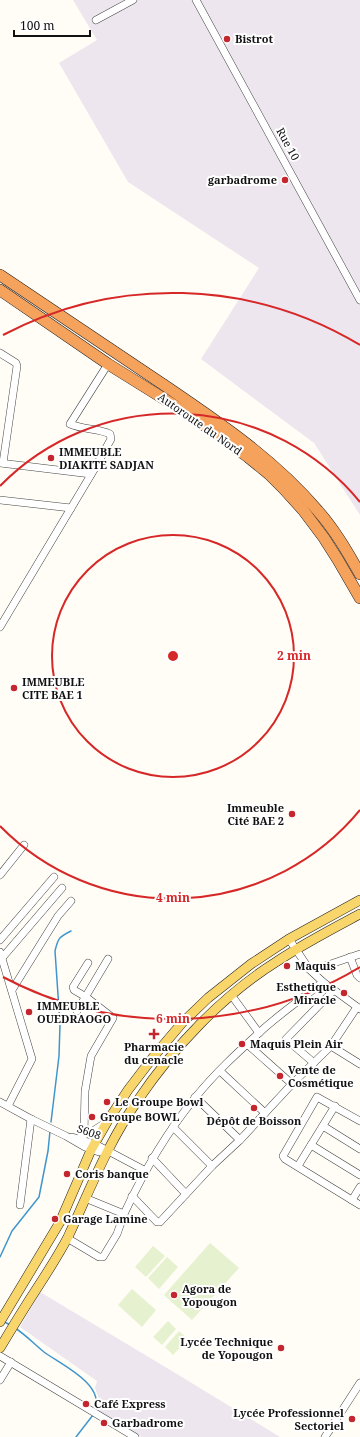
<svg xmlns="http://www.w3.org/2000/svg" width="360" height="1437" font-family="'Noto Serif',serif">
<rect width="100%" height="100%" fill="#fffdf5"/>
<!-- industrial -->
<g fill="#eee6ef">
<path d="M73 0H360V515L314 443 201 359 259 268 128 182 59 63 97 40Z"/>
<path d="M40 1292 177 1374 280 1437H142L99 1411 100 1402 95 1388 97 1381 20 1327Z"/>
</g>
<!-- pitch -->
<g fill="#e6f2cf">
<path d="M210 1243 239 1268 192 1320 164 1295Z"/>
<path d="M153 1246 165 1256 146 1277 135 1267Z"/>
<path d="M167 1257 178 1267 159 1289 148 1278Z"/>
<path d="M132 1289 156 1310 142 1327 118 1305Z"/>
<path d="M168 1321 176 1329 162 1345 153 1337Z"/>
<path d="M179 1331 188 1339 173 1355 165 1347Z"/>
</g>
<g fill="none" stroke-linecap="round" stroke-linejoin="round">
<!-- stream -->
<g stroke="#3f96cf" stroke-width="1.5">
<path d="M51 1122 59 1056 60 1024 55 951C58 938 59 937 71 931"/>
<path d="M0 1257 12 1231 39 1197 48 1151 50 1131"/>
<path d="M3 1321 10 1325"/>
<path d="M15 1328C26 1335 34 1344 44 1352 60 1364 105 1384 95 1410"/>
<path d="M76 1437 93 1415"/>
</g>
<defs>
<g id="minor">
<path d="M196 0 360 300"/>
<path d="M96 20 133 0"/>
<path d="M0 353 16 363 17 366 3 463"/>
<path d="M0 463 91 474"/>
<path d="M0 500 71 508"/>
<path d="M0 627 95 468 111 439 110 434C98 428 84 430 70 424L108 364"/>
<path d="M0 875 24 845"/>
<path d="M289 939 309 969 322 967 360 954"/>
<path d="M0 940 54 877"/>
<path d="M0 952 32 1059 8 1106"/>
<path d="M350 957 357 975 360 978"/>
<path d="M2 958 62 888"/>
<path d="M309 969 323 982 360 1009"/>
<path d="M12 990 58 916 71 901"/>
<path d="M232 996 259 1033"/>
<path d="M77 1011 108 959"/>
<path d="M247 1044 292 1084"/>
<path d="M331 1046 360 1064"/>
<path d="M314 1063 286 1039 334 990"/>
<path d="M220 1071 265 1113"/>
<path d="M195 1097 240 1140"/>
<path d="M0 1102 31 1119 66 1136 85 1147 99 1152 107 1151"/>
<path d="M360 1121 317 1097 283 1156 285 1159 360 1205"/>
<path d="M323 1126 360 1149"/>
<path d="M173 1127 212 1166"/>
<path d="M81 1135 90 1133 105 1123"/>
<path d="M84 1135 85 1091 91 1056 113 1018 86 997 74 990 73 987 88 963"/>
<path d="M72 1137 95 1144 146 1171"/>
<path d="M311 1145 360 1175"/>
<path d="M152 1158 186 1194"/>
<path d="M298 1166 335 1106"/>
<path d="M132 1196 157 1222H160L212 1166 240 1140 292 1084 331 1046 357 1007"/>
<path d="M85 1198 124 1214C143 1173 166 1133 195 1098 214 1074 237 1053 259 1033 279 1014 302 999 323 982"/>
<path d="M352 1200 360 1187"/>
<path d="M20 1205 31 1119"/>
<path d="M67 1238 99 1257H103L117 1234 124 1214"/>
<path d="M0 1356 135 1437"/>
<path d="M0 1380 11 1362"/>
<path d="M325 1437 360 1383"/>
</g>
<g id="major">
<path d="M0 1322 60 1222 91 1150 107 1122 128 1090 154 1056 182 1023 208 998 251 964 289 939 360 900"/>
<path d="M0 1348C10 1331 20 1315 30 1299 43 1279 57 1258 68 1237 90 1190 108 1142 138 1100 174 1047 222 996 276 962 303 944 332 929 360 914"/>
</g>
<g id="highway">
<path d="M0 275C54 311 108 347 161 383 217 421 274 459 318 511 335 530 348 553 360 574"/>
<path d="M0 290 108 364 190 415 248 457 269 474 284 489 303 510 324 538 338 560 360 598"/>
</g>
</defs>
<!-- minor casing -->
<use href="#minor" stroke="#444" stroke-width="8"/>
<!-- major casing -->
<use href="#major" stroke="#222" stroke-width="10"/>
<!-- highway casing -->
<use href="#highway" stroke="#222" stroke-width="12"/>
<!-- minor -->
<use href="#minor" stroke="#fff" stroke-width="7"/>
<!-- major -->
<use href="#major" stroke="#f9d66b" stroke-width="9"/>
<!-- highway -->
<use href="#highway" stroke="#f5a25d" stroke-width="11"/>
</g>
<!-- distance rings -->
<g fill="none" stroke="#d62828" stroke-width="2">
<circle cx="173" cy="656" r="121"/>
<path d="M360 810A242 242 0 0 1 0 826M0 486A242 242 0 0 1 360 502"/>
<path d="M360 967A363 363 0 0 1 3 977M3 335A363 363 0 0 1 360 345"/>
</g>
<!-- markers -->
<g fill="#c4262e" stroke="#fff" stroke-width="1.5">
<circle cx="227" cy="39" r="4"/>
<circle cx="285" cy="180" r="4"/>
<circle cx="51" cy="458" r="4"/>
<circle cx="14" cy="688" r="4"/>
<circle cx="292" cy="814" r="4"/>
<circle cx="287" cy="966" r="4"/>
<circle cx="344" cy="993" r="4"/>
<circle cx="29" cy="1012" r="4"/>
<path d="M152 1028h4v4h4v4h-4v4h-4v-4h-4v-4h4z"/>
<circle cx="242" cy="1044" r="4"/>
<circle cx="280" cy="1076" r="4"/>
<circle cx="107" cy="1102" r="4"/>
<circle cx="254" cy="1108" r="4"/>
<circle cx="92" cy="1117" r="4"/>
<circle cx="67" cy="1174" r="4"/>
<circle cx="55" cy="1219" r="4"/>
<circle cx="174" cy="1295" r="4"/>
<circle cx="281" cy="1348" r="4"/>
<circle cx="86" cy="1404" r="4"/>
<circle cx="352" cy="1419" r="4"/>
<circle cx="104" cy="1423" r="4"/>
</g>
<g text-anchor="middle" stroke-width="4" stroke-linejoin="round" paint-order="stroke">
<!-- poi labels -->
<g font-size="11" font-weight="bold" fill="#111" stroke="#fff" text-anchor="start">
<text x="235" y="43">Bistrot</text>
<text x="277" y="184" text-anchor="end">garbadrome</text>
<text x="59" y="456">IMMEUBLE<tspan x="59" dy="13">DIAKITE SADJAN</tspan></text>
<text x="22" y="686">IMMEUBLE<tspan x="22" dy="13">CITE BAE 1</tspan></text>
<text x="284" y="812" text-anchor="end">Immeuble<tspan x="284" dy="13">Cité BAE 2</tspan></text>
<text x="295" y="970">Maquis</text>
<text x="336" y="991" text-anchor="end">Esthetique<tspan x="336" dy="13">Miracle</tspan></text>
<text x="37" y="1010">IMMEUBLE<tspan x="37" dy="13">OUEDRAOGO</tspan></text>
<text x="250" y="1048">Maquis Plein Air</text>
<text x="154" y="1051" text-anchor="middle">Pharmacie<tspan x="154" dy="13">du cenacle</tspan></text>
<text x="288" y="1074">Vente de<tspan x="288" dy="13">Cosmétique</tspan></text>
<text x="115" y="1106">Le Groupe Bowl</text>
<text x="100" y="1121">Groupe BOWL</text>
<text x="254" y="1125" text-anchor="middle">Dépôt de Boisson</text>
<text x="75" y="1178">Coris banque</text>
<text x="63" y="1223">Garage Lamine</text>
<text x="182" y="1293">Agora de<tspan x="182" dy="13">Yopougon</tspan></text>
<text x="273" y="1346" text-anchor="end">Lycée Technique<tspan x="273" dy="13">de Yopougon</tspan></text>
<text x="94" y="1408">Café Express</text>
<text x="344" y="1417" text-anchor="end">Lycée Professionnel<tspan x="344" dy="13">Sectoriel</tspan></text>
<text x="112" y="1427">Garbadrome</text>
</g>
<!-- street labels -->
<g font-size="11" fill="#111" stroke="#fff">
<text transform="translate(288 144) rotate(61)" y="4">Rue 10</text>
<text transform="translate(200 424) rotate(35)" y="4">Autoroute du Nord</text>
<text transform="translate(89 1132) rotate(19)" y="4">S608</text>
</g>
</g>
<circle cx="173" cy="656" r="6" fill="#d62828" stroke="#fff" stroke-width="2"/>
<g font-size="12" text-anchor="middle" font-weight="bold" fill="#d62828" stroke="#fff" stroke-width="4" stroke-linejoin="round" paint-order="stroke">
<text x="294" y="660">2 min</text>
<text x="173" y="902">4 min</text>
<text x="173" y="1023">6 min</text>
</g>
<!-- scale -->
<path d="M14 30v6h76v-6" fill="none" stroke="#111111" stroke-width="2"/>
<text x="20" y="30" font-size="12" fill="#111111" stroke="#ffffff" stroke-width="3" paint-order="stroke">100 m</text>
</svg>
